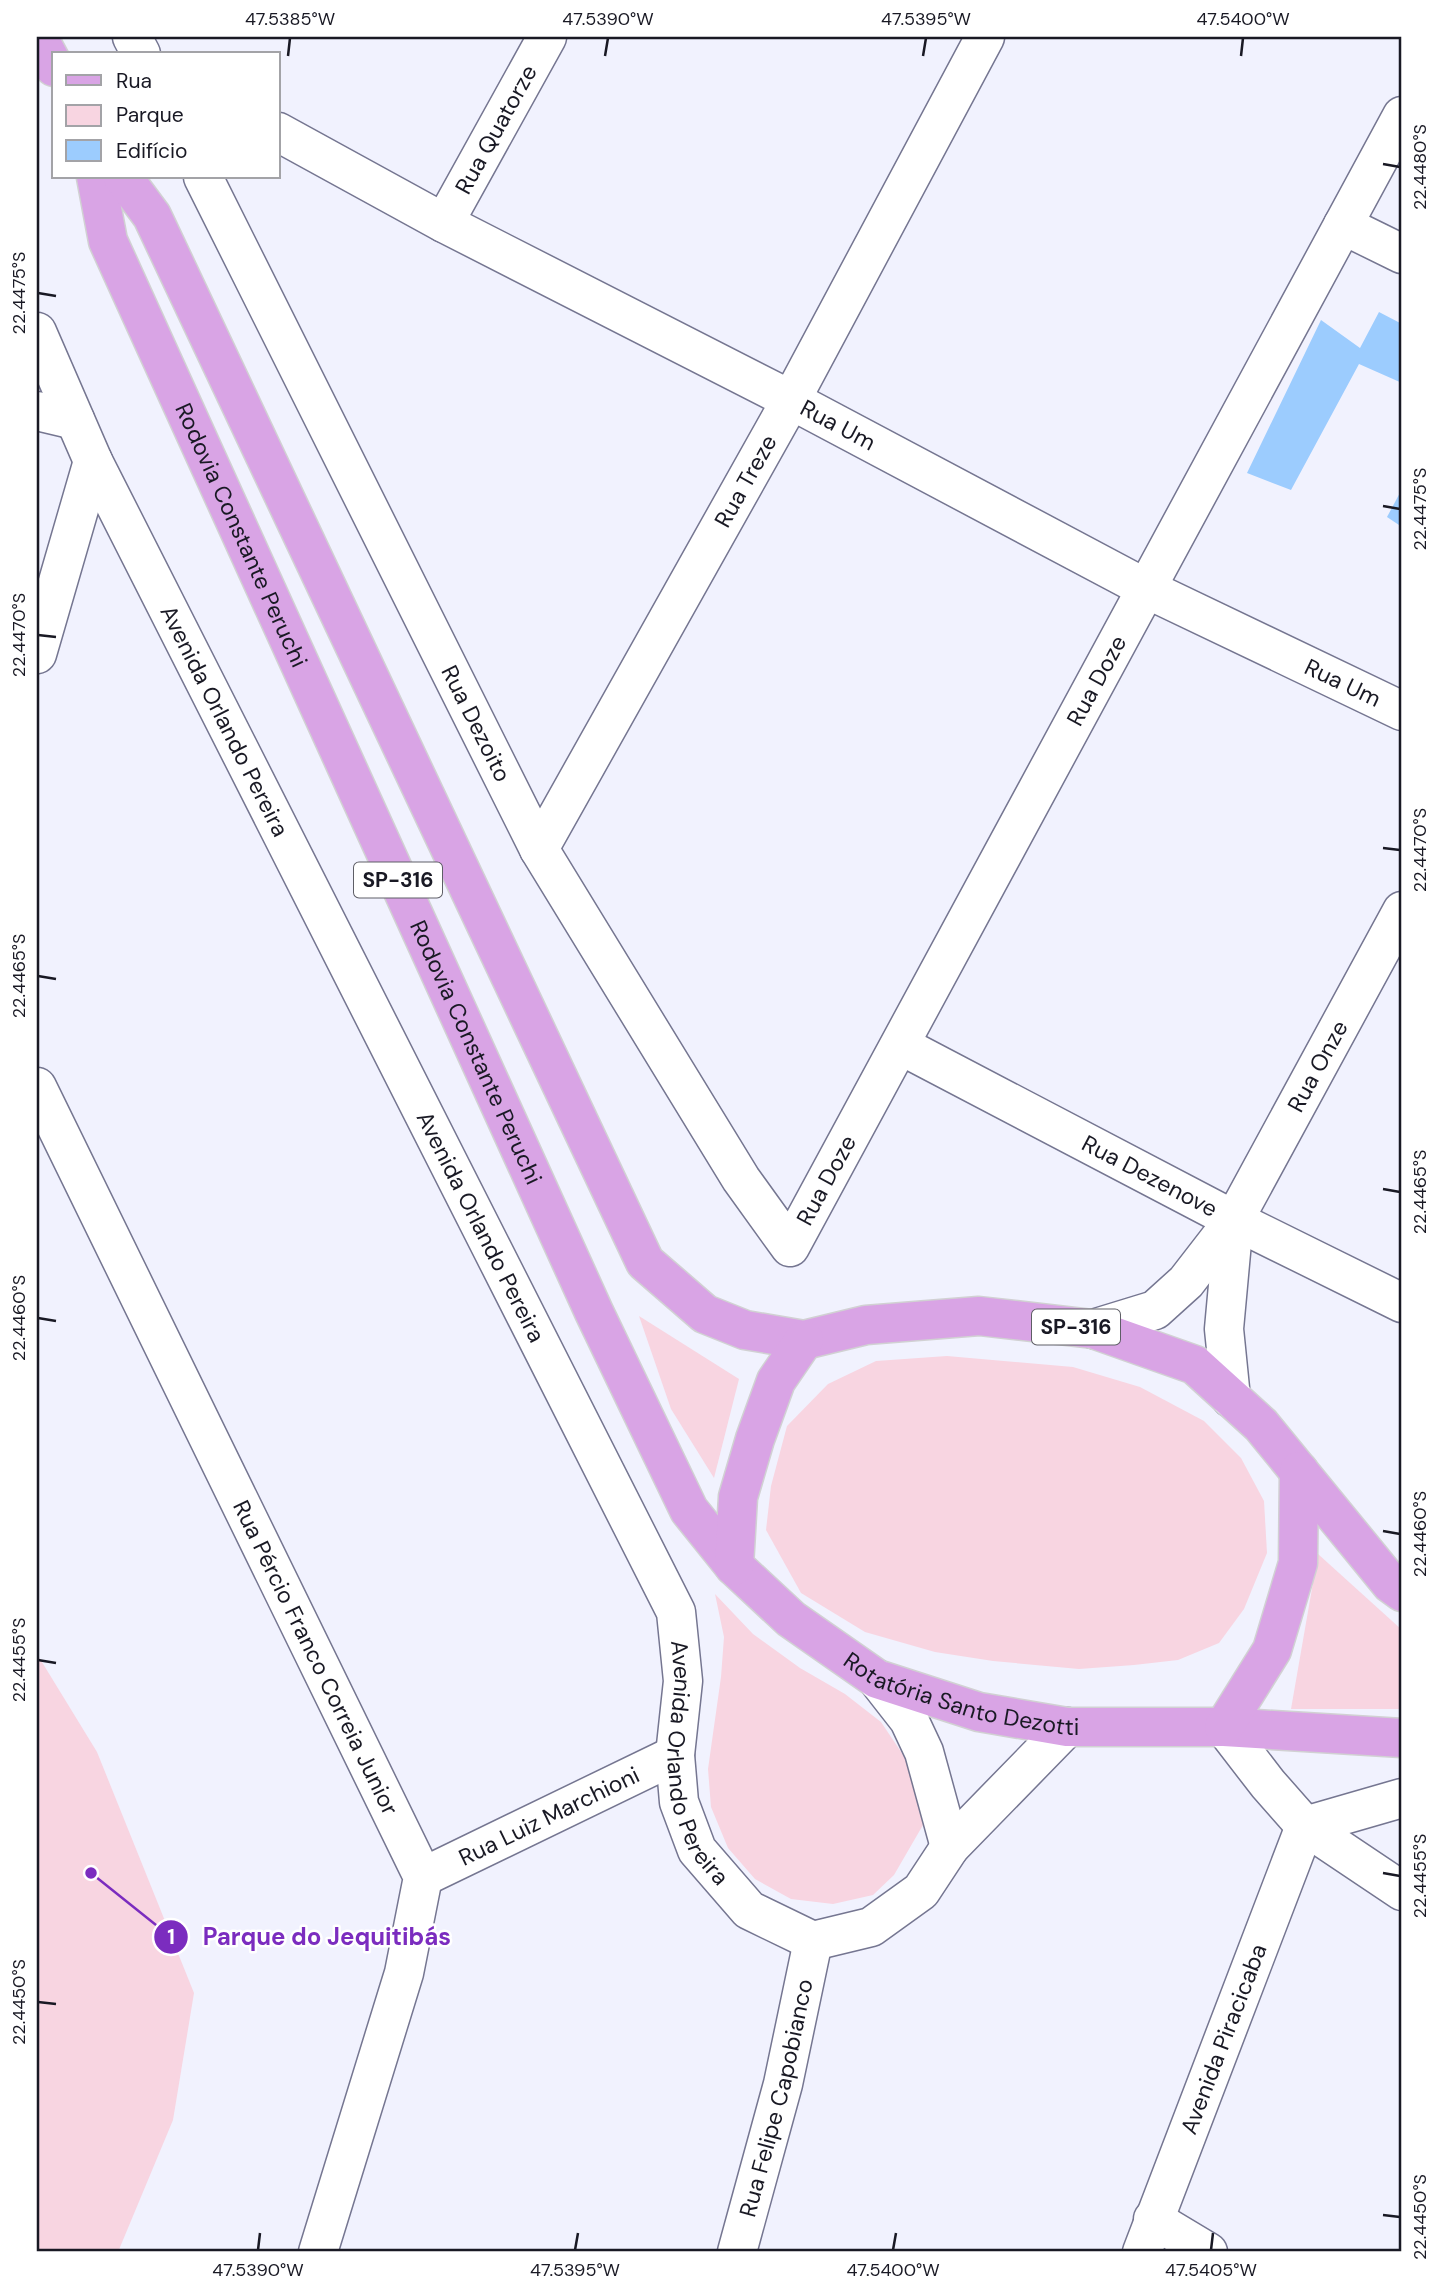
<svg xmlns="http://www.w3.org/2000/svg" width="1439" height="2289" font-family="'DM Sans',sans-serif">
<rect width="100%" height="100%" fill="#f1f2fe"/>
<!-- green -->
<g fill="#f8d5e1">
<path d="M639 1316 739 1379 714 1478 671 1409Z"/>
<path d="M947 1356 1073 1367 1140 1387 1204 1421 1241 1458 1264 1501 1267 1553 1244 1609 1219 1643 1178 1660 1134 1665 1079 1669 993 1661 935 1652 865 1632 801 1593 766 1530 771 1486 787 1426 828 1384 876 1361Z"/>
<path d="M1318 1554 1402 1630V1709H1291Z"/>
<path d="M715 1594 753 1634 800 1668 845 1694 881 1722 922 1783 923 1825 894 1875 873 1895 833 1904 791 1899 755 1879 728 1848 711 1807 708 1769 721 1677 724 1637Z"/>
<path d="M37 1654 97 1752 194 1993 173 2120 118 2252H37Z"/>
</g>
<!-- building -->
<g fill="#9cccfe">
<path d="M1379 312 1402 324V383L1359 364 1291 490 1247 473 1321 320 1360 348Z"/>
<path d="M1402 489V527L1387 517Z"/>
</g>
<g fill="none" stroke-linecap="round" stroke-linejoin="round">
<defs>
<g id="minor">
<path d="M132 37 141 54"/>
<path id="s1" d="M278 132 444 223 791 400 1147 589 1402 711"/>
<path id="s2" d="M203 177 539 849 741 1179 790 1247 1402 116"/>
<path id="s3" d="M444 223 547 37"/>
<path d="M1343 225 1402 254"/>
<path id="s4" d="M37 332 93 461 676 1612 683 1681 675 1755 679 1802 697 1850 749 1910 813 1941 871 1927 921 1891 950 1847 1067 1727"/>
<path d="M37 411 75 420"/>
<path d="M37 654 93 461"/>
<path id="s5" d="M539 849 791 400 985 37"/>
<path id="s6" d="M900 1045 1234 1220 1402 1303"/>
<path id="s7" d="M37 1087 423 1877 404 1973 318 2252"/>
<path id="s8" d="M1093 1329 1155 1310 1186 1282 1234 1220 1402 911"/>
<path d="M1231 1398 1224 1329 1234 1220"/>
<path d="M877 1679 909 1720 924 1752 950 1847"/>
<path d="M1224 1727 1268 1784 1305 1826 1402 1891"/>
<path d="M1305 1826 1402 1798"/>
<path id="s9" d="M423 1877 675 1755"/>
<path d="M1153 2219 1208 2252"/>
<path id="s10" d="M737 2252 783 2084 813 1941"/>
<path id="s11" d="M1142 2252 1305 1826"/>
</g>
<g id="primary">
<path d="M38 37 54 67"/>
<path id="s12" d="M96 177 108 241 594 1312 689 1510 734 1566 791 1619 877 1679 979 1712 1067 1727H1224L1402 1738"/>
<path d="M123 177 152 216 645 1262 705 1314 745 1330 804 1340 866 1325 979 1316 1093 1329 1195 1365 1261 1425 1391 1584 1402 1592"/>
<path d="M734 1566 738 1497 755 1439 776 1381 804 1340"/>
<path d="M1224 1727 1272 1650 1298 1563 1299 1471"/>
</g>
</defs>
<!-- minor casing -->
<use href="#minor" stroke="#757691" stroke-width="41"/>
<!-- primary casing -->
<use href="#primary" stroke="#d1d1d3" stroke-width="41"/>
<!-- minor -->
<use href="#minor" stroke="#fff" stroke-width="38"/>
<!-- primary -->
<use href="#primary" stroke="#d9a4e5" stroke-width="38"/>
</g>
<!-- ticks -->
<path fill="none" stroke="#191924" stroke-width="2.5" d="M288 56 290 38M605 56 608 38M923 56 926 38M1241 56 1243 38M1383 164 1400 167M38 293 56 296M1383 506 1400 509M38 635 56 637M1383 848 1400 850M38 976 56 979M1383 1189 1400 1192M38 1318 56 1321M1383 1531 1400 1534M38 1660 56 1663M1383 1873 1400 1876M38 2002 56 2004M1383 2215 1400 2217M258 2250 260 2233M575 2250 578 2233M893 2250 896 2233M1211 2250 1213 2233"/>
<g text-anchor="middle" stroke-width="5" stroke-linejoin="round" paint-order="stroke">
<!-- shield labels -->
<g fill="#fff" stroke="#5e5e66" stroke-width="2">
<rect x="354" y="862.5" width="88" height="35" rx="5"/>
<rect x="1032" y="1309.5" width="88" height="35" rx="5"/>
</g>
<g font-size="21" font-weight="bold" fill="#191924">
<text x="398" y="887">SP-316</text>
<text x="1076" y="1334">SP-316</text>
</g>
<!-- street labels -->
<g font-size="23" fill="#191924" stroke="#fff">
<text dy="8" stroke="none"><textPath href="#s3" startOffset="107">Rua Quatorze</textPath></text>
<text dy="8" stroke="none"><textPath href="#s1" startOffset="632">Rua Um</textPath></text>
<text dy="8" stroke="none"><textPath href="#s5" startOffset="422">Rua Treze</textPath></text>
<text dy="8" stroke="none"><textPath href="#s12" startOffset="388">Rodovia Constante Peruchi</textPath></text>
<text dy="8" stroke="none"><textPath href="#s2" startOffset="1866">Rua Doze</textPath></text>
<text dy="8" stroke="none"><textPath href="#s1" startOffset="1199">Rua Um</textPath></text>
<text dy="8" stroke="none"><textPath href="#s4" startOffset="432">Avenida Orlando Pereira</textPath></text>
<text dy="8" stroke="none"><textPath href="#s2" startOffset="611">Rua Dezoito</textPath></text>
<text dy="8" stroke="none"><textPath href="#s12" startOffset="956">Rodovia Constante Peruchi</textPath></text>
<text dy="8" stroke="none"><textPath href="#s8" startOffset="360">Rua Onze</textPath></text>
<text dy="8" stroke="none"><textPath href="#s6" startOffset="282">Rua Dezenove</textPath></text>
<text dy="8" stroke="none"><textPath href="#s2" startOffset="1298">Rua Doze</textPath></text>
<text dy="8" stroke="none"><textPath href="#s4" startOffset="999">Avenida Orlando Pereira</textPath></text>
<text dy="8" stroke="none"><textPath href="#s7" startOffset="635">Rua Pércio Franco Correia Junior</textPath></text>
<text dy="8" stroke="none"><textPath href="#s12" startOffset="1801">Rotatória Santo Dezotti</textPath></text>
<text dy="8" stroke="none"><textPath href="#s4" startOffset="1587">Avenida Orlando Pereira</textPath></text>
<text dy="8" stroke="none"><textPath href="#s9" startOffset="140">Rua Luiz Marchioni</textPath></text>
<text dy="8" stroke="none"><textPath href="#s11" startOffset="228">Avenida Piracicaba</textPath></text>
<text dy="8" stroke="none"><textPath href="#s10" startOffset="159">Rua Felipe Capobianco</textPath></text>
</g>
</g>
<!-- callouts -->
<path fill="none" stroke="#7b2cbf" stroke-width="2.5" d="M91 1873L171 1937"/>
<g fill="#7b2cbf" stroke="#fff" stroke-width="2.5">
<circle cx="91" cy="1873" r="7"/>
<circle cx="171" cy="1937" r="18"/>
</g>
<g font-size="21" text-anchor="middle" font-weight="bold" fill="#fff">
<text x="171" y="1944">1</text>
</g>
<g font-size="24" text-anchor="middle" font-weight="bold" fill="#7b2cbf" stroke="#fff" stroke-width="5" stroke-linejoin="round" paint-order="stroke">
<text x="327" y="1945">Parque do Jequitibás</text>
</g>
<!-- border -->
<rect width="1439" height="2289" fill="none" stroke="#ffffff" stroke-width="77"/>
<!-- legend -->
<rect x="52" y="52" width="228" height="126" fill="#ffffff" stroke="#a3a3a7" stroke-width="2"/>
<rect x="66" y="75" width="35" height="10" fill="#d9a4e5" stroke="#a3a3a7" stroke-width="2"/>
<text x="116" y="88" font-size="21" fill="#191924">Rua</text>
<rect x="66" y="105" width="35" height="21" fill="#f8d5e1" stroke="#a3a3a7" stroke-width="2"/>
<text x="116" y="122" font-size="21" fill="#191924">Parque</text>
<rect x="66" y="140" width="35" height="21" fill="#9cccfe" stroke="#a3a3a7" stroke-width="2"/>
<text x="116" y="158" font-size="21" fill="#191924">Edifício</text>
<rect x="38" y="38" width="1362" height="2212" fill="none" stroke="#191924" stroke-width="2.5"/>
<g font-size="18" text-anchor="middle" fill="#191924">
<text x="290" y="25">47.5385°W</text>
<text x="608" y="25">47.5390°W</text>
<text x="926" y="25">47.5395°W</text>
<text x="1243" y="25">47.5400°W</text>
<text transform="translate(1420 167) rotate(-90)" y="6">22.4480°S</text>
<text transform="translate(19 293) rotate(-90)" y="6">22.4475°S</text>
<text transform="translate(1420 509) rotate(-90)" y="6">22.4475°S</text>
<text transform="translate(19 635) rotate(-90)" y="6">22.4470°S</text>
<text transform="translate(1420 850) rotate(-90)" y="6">22.4470°S</text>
<text transform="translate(19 976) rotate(-90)" y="6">22.4465°S</text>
<text transform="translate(1420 1192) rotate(-90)" y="6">22.4465°S</text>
<text transform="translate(19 1318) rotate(-90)" y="6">22.4460°S</text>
<text transform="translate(1420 1534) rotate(-90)" y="6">22.4460°S</text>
<text transform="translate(19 1660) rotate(-90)" y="6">22.4455°S</text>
<text transform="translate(1420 1876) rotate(-90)" y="6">22.4455°S</text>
<text transform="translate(19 2002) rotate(-90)" y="6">22.4450°S</text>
<text transform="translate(1420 2217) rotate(-90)" y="6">22.4450°S</text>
<text x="258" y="2276">47.5390°W</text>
<text x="575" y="2276">47.5395°W</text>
<text x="893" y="2276">47.5400°W</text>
<text x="1211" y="2276">47.5405°W</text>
</g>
</svg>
